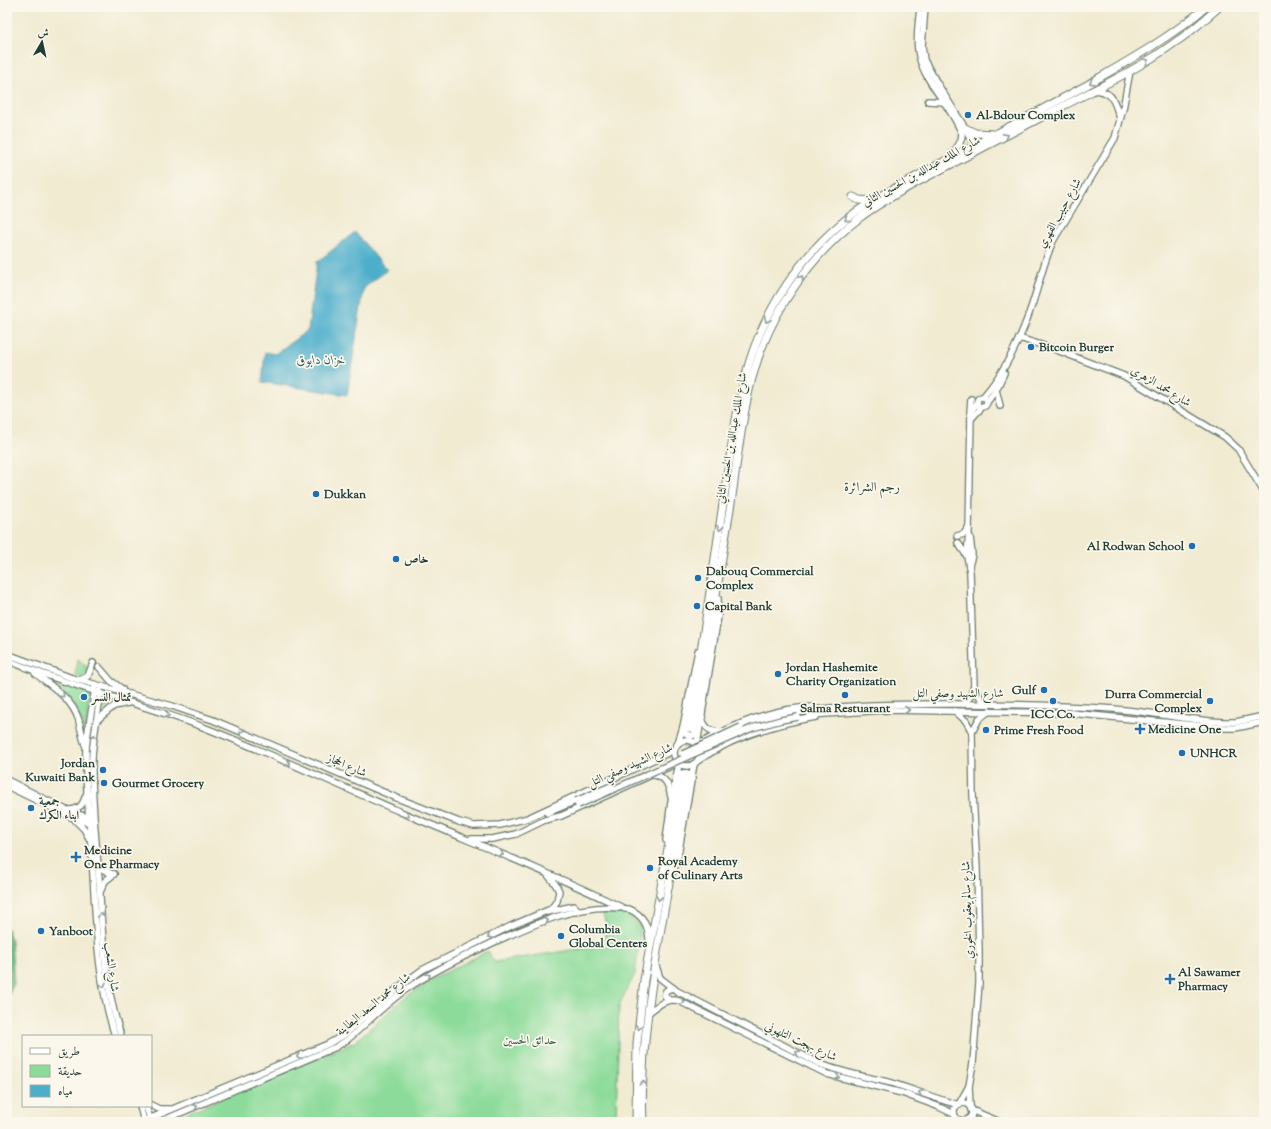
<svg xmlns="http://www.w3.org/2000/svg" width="1271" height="1129" font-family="'Sorts Mill Goudy',Amiri,serif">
<rect width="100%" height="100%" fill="#fbf7ec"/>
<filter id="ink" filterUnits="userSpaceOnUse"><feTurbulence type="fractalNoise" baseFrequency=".025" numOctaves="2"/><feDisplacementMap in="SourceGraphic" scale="8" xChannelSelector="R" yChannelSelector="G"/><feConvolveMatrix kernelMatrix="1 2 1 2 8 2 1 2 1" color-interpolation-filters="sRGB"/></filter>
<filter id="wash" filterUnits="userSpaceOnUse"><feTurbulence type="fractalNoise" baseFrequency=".012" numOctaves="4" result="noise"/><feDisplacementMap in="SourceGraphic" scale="16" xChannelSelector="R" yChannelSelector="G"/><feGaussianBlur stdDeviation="0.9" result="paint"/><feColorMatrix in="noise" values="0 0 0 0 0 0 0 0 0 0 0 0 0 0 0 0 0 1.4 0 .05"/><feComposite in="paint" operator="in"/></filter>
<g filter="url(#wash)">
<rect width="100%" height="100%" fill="#f1ebd2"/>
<!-- green -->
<g fill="#8cdb9a" stroke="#568c67">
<path d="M78 659 88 668 87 673 82 678 75 676Z"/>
<path d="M42 676 91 692 84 735C79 703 67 695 42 676Z"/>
<path d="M103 696 118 701 102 710Z"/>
<path d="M602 913H627L641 927 635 974 619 1005 616 1122H171L173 1119 355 1042 405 997 435 978 488 951 494 962 604 945 607 925Z"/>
</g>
<!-- forest -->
<path fill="#71bb82" stroke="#487c5b" d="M7 928 11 939 14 984 7 998Z"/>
<!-- water -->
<path fill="#4caecb" stroke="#367680" d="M355 232 387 270 364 288 347 395 262 382 265 352 275 354 308 330 317 262Z"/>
</g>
<g filter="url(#ink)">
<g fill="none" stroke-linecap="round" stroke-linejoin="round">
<!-- highway-tunnel -->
<g stroke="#c7c8b2" stroke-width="7" stroke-dasharray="7 3.5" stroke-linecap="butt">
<path d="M681 777 689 728"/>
<path d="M686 778 694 729"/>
</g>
<defs>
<g id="secondary">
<path d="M920 7C919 21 916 36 918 50 922 82 951 104 962 134 962 144 954 151 948 158"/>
<path d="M925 7 922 46 924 60 937 83 965 128 976 149"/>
<path d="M1093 90C1114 91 1114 102 1120 118"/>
<path d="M928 101 944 102"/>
<path d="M1019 338 1054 349 1124 376 1225 437 1238 449 1264 492"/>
<path d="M996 390 1000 406"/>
<path d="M983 397C1005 372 1022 336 1032 305 1039 284 1044 261 1053 241L1115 138 1123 109 1130 71"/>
<circle cx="982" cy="402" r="5"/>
<path d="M987 402 996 390 1004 373"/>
<path d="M970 413 971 399"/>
<path d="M971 419 983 406"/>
<path d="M957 536 964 534 968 528"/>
<path d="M958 543 967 556"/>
<path d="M969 566 972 555 970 537"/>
<path d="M7 654 72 678 172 706 213 720 397 798 459 822 474 826 500 825 528 818 674 750"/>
<path d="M7 660C71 687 139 703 203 727 270 753 335 784 401 812 476 844 552 873 625 909H629C643 915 649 927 649 941"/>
<path d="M99 667 111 681 122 689"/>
<path d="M35 673C51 686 71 698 78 718 81 727 82 738 86 747"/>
<path d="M80 680 88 676 93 663"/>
<path d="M974 686 981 699 986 704"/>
<path d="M95 687C93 708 87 729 86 750 85 782 89 813 91 844 96 909 95 974 115 1036"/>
<path d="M100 691C99 713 93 735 92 758 91 798 96 839 99 879 102 932 104 985 121 1036"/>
<path d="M963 704 970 697 974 686 970 572 967 556 969 531 971 414 972 410 977 403"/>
<path d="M955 711 966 721 972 732"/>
<path d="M810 715 885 710 1070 713 1224 728H1235L1264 722"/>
<path d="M702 716C703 727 710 732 721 732"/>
<path d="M96 721 114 706 128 703"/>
<path d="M741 727C810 703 884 704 957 704 1009 704 1062 705 1114 709 1151 712 1187 720 1223 722H1236L1264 716"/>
<path d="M683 728C684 734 688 736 694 735L698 731"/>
<circle cx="687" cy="753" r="13"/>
<path d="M678 743 683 727 698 651"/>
<path d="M697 744 718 616V598"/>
<path d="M697 745C734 725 771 708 813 707"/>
<path d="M699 760C734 736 774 724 816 717"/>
<path d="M653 775C666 776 669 786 671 797"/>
<path d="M676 777C681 771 689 772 692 779"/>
<path d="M7 780 72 813 92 818"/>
<path d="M7 786 71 817 82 821 93 823"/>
<path d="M69 810C80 809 83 805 86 795"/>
<path d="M547 813 576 801"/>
<path d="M76 821 84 829 89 838"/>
<path d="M471 839H492L516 834 545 820 561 816 579 808 675 764"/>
<path d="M666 840 671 802 679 764"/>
<path d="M97 863 104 870 112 874"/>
<path d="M673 872 677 861 694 764"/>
<path d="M100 892 105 881 114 874"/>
<path d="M547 912 574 906 577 909 576 912"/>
<path d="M656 966 660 978 677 991 818 1063C841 1073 867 1077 892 1083 914 1090 936 1099 959 1105"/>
<path d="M669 1000 665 996C664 990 668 989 673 988"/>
<path d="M648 1013C657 1006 667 997 679 1001L827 1074 902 1093 937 1106 954 1114"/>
<circle cx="963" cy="1112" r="9"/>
<path d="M959 1104 969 1086"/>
<path d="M151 1105 159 1109H170"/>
<path d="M140 1106 144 1122"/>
<path d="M146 1106 151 1122"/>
<path d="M970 1107 969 1086 973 1063 979 983V953L977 869 973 795 972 732 979 719 989 711"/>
<path d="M971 1110 1000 1122"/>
<path d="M968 1119 978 1122"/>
<path d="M144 1121 328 1044 344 1035 399 987 422 970 511 926 551 909 557 901 559 891 556 885 548 875"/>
<path d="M159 1122 336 1047 347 1040C367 1023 386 1003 408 988 433 971 460 958 488 945 525 928 577 903 619 908"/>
<path d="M1261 1122 1264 1121"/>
</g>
<g id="highway">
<path d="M965 128 975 133 993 134"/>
<path d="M853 197 859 200 873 201"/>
<path d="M689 728C700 658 711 588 721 517 729 467 735 409 750 360 767 307 801 256 844 221 864 205 887 192 910 180 968 148 1027 118 1085 86 1128 61 1168 39 1206 7"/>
<path d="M694 729C706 654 719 578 731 503 737 462 741 419 752 378 769 314 809 256 862 216 887 198 915 183 942 169 982 148 1023 127 1063 106 1102 86 1142 67 1177 41 1192 31 1205 19 1219 7"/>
<path d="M636 1122 637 1043 644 980 681 777"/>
<path d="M643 1122C639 1042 655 962 669 883 675 848 680 813 686 778"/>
</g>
</defs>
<!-- secondary casing -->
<use href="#secondary" stroke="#687a6b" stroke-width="8"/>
<!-- highway casing -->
<use href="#highway" stroke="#687a6b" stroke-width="9"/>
<!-- secondary -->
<use href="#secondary" stroke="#fff" stroke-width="5.5"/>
<!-- highway -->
<use href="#highway" stroke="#fff" stroke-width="7"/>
<defs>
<g id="secondary-bridge">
<path d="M683 754 741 727"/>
<path d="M576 801 611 786"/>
<path d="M578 805 752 728 781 720 798 717"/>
</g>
</defs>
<!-- secondary-bridge casing -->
<use href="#secondary-bridge" stroke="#687a6b" stroke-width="8" stroke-linecap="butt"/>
<!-- secondary-bridge -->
<use href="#secondary-bridge" stroke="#fff" stroke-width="5.5"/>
</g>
<!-- one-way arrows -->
<defs><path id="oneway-chevron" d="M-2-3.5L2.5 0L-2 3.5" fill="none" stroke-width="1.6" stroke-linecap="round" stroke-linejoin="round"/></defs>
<g stroke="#8f9e9a">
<use href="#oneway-chevron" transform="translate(1146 61) rotate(-31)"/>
<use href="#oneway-chevron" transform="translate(1092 82) rotate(152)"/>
<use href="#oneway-chevron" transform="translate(1006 136) rotate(-28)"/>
<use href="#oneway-chevron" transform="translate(847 219) rotate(143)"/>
<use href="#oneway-chevron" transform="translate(801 278) rotate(-52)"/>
<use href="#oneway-chevron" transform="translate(767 320) rotate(116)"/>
<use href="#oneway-chevron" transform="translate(720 528) rotate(99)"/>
<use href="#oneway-chevron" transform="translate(62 695) rotate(44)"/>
<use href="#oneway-chevron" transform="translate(907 710)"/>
<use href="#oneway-chevron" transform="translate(167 715) rotate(18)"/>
<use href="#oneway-chevron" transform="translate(242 733) rotate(-157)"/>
<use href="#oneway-chevron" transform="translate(94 737) rotate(-82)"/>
<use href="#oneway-chevron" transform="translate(288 763) rotate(23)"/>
<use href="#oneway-chevron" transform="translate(407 815) rotate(22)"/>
<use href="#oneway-chevron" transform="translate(501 854) rotate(24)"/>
<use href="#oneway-chevron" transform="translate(659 898) rotate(101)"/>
<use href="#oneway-chevron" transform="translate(101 915) rotate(-94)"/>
<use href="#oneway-chevron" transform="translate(546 921) rotate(-19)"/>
<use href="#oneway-chevron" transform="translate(490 936) rotate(154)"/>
<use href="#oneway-chevron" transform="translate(428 976) rotate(-31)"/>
<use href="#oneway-chevron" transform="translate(103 985) rotate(80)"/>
<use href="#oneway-chevron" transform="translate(682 1002) rotate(24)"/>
<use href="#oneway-chevron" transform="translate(639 1027) rotate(97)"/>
<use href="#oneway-chevron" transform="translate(798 1053) rotate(-152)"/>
<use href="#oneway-chevron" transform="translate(299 1056) rotate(158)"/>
<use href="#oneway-chevron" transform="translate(837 1077) rotate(14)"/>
<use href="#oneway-chevron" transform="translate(643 1083) rotate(-88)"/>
<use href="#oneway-chevron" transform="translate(921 1093) rotate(-159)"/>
<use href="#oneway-chevron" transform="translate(195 1107) rotate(-23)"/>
</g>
</g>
<!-- markers -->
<g fill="#1f6fb2" stroke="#fbf7ec" stroke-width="1.5">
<circle cx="968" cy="115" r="4"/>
<circle cx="1031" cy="347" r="4"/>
<circle cx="316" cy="494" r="4"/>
<circle cx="1192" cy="546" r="4"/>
<circle cx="396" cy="559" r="4"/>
<circle cx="698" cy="578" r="4"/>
<circle cx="697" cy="606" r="4"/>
<circle cx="778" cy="674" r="4"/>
<circle cx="1044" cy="690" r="4"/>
<circle cx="845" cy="695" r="4"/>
<circle cx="84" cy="697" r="4"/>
<circle cx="1053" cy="701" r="4"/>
<circle cx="1210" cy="701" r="4"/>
<path d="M1138 723h4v4h4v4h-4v4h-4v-4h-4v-4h4z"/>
<circle cx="986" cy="730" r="4"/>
<circle cx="1182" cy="753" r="4"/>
<circle cx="103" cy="770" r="4"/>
<circle cx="104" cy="783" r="4"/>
<circle cx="31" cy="808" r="4"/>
<path d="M74 851h4v4h4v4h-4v4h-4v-4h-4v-4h4z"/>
<circle cx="650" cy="868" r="4"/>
<circle cx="41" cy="931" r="4"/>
<circle cx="561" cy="936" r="4"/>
<path d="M1168 973h4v4h4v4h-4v4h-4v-4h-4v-4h4z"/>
</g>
<g text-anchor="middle" stroke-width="3.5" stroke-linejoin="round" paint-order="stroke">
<!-- poi labels -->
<g font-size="12" font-weight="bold" fill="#1f3d34" stroke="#fbf7ec" text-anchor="start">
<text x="976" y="119">Al-Bdour Complex</text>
<text x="1039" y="351">Bitcoin Burger</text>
<text x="324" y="498">Dukkan</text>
<text x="1184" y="550" text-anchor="end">Al Rodwan School</text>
<text x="404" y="563">خاص</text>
<text x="706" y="575">Dabouq Commercial<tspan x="706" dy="14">Complex</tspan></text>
<text x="705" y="610">Capital Bank</text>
<text x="786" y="671">Jordan Hashemite<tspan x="786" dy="14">Charity Organization</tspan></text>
<text x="1036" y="694" text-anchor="end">Gulf</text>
<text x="1202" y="698" text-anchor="end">Durra Commercial<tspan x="1202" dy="14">Complex</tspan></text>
<text x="92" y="701">تمثال النسر</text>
<text x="845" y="712" text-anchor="middle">Salma Restuarant</text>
<text x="1053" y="718" text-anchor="middle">ICC Co.</text>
<text x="1148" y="733">Medicine One</text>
<text x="994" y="734">Prime Fresh Food</text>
<text x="1190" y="757">UNHCR</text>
<text x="95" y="767" text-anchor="end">Jordan<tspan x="95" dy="14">Kuwaiti Bank</tspan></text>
<text x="112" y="787">Gourmet Grocery</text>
<text x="39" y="805">جمعية<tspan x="39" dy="14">ابناء الكرك</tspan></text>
<text x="84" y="854">Medicine<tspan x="84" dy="14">One Pharmacy</tspan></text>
<text x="658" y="865">Royal Academy<tspan x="658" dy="14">of Culinary Arts</tspan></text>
<text x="569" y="933">Columbia<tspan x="569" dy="14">Global Centers</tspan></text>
<text x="49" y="935">Yanboot</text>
<text x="1178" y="976">Al Sawamer<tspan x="1178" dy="14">Pharmacy</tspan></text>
</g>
<!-- street labels -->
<g font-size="12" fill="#1f3d34" stroke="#fbf7ec">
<text transform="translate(921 171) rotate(-29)" y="4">شارع الملك عبدالله بن الحسين الثاني</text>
<text transform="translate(1059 213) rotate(-61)" y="4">شارع حبيب الفهري</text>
<text transform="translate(1161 386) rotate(31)" y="4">شارع محمد الزهري</text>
<text transform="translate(731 438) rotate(-80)" y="4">شارع الملك عبدالله بن الحسين الثاني</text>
<text x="958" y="697">شارع الشهيد وصفي التل</text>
<text transform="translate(347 765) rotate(23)" y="4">شارع الحجاز</text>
<text transform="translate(630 765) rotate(-24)" y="4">شارع الشهيد وصفي التل</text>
<text transform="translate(967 910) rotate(-92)" y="4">شارع سالم يعقوب الخوري</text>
<text transform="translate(112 967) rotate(82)" y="4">شارع الشعب</text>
<text transform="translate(373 1004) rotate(-39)" y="4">شارع محمد السعد البطاينة</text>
<text transform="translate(801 1041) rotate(25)" y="4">شارع بهجت التلهوني</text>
</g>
<!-- park labels -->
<g font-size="12" fill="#355d48" stroke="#fbf7ec">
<text x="530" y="1044">حدائق الحسين</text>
</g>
<!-- water labels -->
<g font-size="13" font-style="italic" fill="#2c5f61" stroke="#fbf7ec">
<text x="321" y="364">خزان دابوق</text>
</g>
<!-- neighbourhood labels -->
<g font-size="13" fill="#1f3d34" stroke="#fbf7ec">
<text x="872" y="491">رجم الشرائرة</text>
</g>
</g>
<!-- margin -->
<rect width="1271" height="1129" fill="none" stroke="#fbf7ec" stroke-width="24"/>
<!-- legend -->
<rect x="22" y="1035" width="130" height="72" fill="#fbf7ec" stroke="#a3ada2"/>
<rect x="30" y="1048" width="20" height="6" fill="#ffffff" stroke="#a3ada2"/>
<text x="58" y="1055" font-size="12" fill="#1f3d34">طريق</text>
<rect x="30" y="1065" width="20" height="12" fill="#8cdb9a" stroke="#a3ada2"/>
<text x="58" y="1075" font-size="12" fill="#1f3d34">حديقة</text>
<rect x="30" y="1085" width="20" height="12" fill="#4caecb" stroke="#a3ada2"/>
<text x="58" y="1095" font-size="12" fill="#1f3d34">مياه</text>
<!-- north arrow -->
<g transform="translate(42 42) rotate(9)" stroke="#fbf7ec" stroke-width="3" paint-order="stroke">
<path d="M0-3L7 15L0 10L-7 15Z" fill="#1f3d34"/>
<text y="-6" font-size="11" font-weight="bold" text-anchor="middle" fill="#1f3d34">ش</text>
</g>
</svg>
